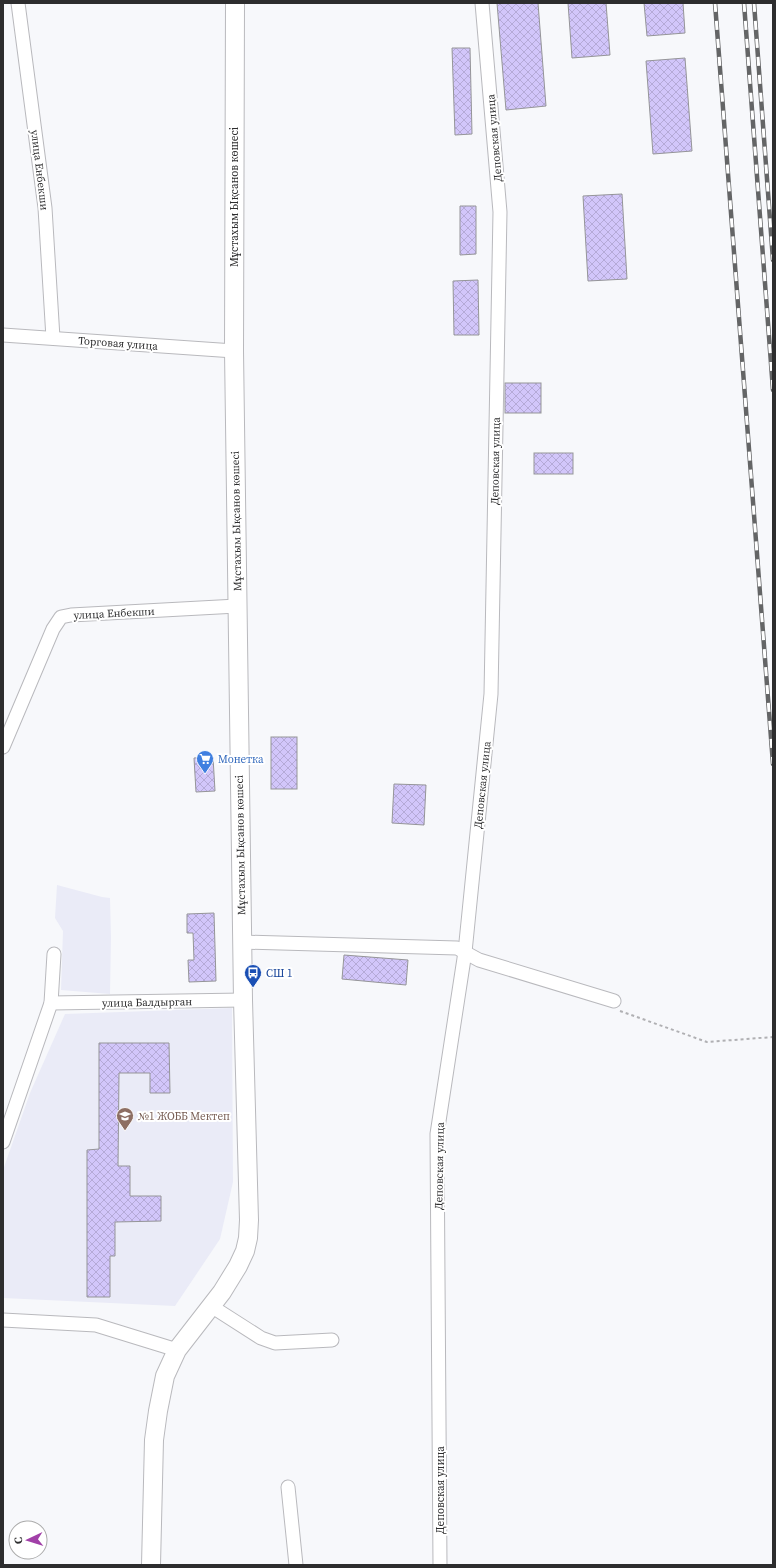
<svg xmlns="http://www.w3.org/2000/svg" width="776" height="1568" font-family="'Source Serif 4',serif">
<defs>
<pattern id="building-cross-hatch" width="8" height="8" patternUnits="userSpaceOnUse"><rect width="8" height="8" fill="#d2c6fa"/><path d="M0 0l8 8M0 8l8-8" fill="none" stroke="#b5aad7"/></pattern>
</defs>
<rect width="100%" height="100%" fill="#f7f8fb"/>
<!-- built -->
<g fill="#eaebf7">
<path d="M57 885 102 897 110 898 111 937 110 994 61 990 63 931 55 918Z"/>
<path d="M232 1008 233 1182 220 1239 175 1306 3 1298V1170L30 1093 65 1014Z"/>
</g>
<!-- building -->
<g fill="url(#building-cross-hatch)" stroke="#959598">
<path d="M497 3H538L546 106 506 110Z"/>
<path d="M568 3H606L610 55 572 58Z"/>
<path d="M644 3H683L685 33 647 36Z"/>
<path d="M452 48H470L472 134 455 135Z"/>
<path d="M685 58 692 151 653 154 646 61Z"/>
<path d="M622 194 627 279 588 281 583 196Z"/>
<path d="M460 206H476V254L460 255Z"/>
<path d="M478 280 479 335H454L453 281Z"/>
<rect x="505" y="383" width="36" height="30"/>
<rect x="534" y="453" width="39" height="21"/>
<rect x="271" y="737" width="26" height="52"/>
<path d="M213 757 215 791 196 792 194 758Z"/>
<path d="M394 784 426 785 424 825 392 823Z"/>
<path d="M214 913 216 981 189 982 188 960H194L193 933H187V914Z"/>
<path d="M344 955 408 960 406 985 342 979Z"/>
<path d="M99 1043H169L170 1093H150V1073H119L118 1166H130V1196H161V1221L115 1222V1256H110V1297H87V1150L99 1149Z"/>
</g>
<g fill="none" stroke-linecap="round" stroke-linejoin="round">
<defs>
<g id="street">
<path d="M18 3 45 208 53 338"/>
<path d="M3 335 234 351"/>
<path d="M3 747 53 629 61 617 71 615 237 606"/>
<path d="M242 942 457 948 479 960 614 1001"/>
<path d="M51 1003 243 1000"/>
<path d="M3 1142 51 1003 54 954"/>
<path d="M211 1306 261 1338 275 1343 332 1340"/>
<path d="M3 1320 96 1325 177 1350"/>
<path d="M288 1487 296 1565"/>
<path d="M440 1565 437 1134 465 952 491 694 500 212 482 3"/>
</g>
<path id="secondary" d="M151 1565 154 1440 158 1411 165 1376 177 1350 222 1292 238 1266 245 1251 248 1238 249 1220 243 1000 234 351 235 3"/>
</defs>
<!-- street casing -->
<use href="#street" stroke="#b9b9bd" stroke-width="15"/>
<!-- secondary casing -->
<use href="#secondary" stroke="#b9b9bd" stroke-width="20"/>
<!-- path -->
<path stroke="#b0b0b3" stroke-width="2" stroke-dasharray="3 3" stroke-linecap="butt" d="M620 1011 707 1042 773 1037"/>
<!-- street -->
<use href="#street" stroke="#fff" stroke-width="13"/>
<!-- secondary -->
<use href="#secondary" stroke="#fff" stroke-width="18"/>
<defs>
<g id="rail">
<path d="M715 3 773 764"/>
<path d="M744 3 773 390"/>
<path d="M754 3 773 260"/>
</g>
</defs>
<!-- rail casing -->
<use href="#rail" stroke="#646566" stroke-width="4.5"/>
<!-- rail -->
<use href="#rail" stroke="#fff" stroke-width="3" stroke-dasharray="9" stroke-linecap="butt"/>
</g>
<!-- icons -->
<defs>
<symbol id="supermarket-pin" viewBox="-11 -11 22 30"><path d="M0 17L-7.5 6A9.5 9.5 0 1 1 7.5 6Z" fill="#3f7fe0" stroke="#fff"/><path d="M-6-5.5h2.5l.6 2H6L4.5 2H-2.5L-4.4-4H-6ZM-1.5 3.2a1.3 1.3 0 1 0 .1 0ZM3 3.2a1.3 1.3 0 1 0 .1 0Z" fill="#fff"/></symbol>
<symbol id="bus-pin" viewBox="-11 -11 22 30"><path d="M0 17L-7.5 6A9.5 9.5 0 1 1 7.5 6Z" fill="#1a4fb4" stroke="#fff"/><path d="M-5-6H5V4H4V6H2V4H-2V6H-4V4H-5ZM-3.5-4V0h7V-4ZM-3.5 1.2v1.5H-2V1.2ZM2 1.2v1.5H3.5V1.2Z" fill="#fff"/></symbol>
<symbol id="school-pin" viewBox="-11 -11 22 30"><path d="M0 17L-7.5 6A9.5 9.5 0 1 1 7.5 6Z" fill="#8d6e63" stroke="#fff"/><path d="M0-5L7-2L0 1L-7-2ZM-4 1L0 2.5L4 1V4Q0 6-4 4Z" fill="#fff"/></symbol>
</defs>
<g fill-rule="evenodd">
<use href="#supermarket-pin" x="195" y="749" width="20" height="27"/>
<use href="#bus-pin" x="243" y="963" width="20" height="27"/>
<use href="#school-pin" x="115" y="1106" width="20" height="27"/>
</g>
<g text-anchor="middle" stroke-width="4" stroke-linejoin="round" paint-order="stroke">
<!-- street labels -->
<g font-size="11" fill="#2d2d2e" stroke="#fff">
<text transform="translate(494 138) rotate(-95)" y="4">Деповская улица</text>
<text transform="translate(40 170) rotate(83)" y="4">улица Енбекши</text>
<text transform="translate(234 197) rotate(-90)" y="4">Мұстахым Ықсанов көшесі</text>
<text transform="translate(118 343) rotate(4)" y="4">Торговая улица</text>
<text transform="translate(495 461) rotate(-89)" y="4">Деповская улица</text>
<text transform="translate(236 521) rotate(-91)" y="4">Мұстахым Ықсанов көшесі</text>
<text transform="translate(114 613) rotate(-3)" y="4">улица Енбекши</text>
<text transform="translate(482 785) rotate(-84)" y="4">Деповская улица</text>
<text transform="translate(240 845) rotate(-91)" y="4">Мұстахым Ықсанов көшесі</text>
<text transform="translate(147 1002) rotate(-1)" y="4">улица Балдырган</text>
<text transform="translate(439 1166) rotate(-89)" y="4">Деповская улица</text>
<text transform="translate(440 1490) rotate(-90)" y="4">Деповская улица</text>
</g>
<!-- shop labels -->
<g font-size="11" fill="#366cbe" stroke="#fff" text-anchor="start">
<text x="218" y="763">Монетка</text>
</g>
<!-- transit labels -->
<g font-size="11" fill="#164399" stroke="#fff" text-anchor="start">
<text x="266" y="977">СШ 1</text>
</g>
<!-- education labels -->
<g font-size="11" fill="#785e54" stroke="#fff" text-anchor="start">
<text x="138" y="1120">№1 ЖОББ Мектеп</text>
</g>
</g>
<!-- border -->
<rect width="776" height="1568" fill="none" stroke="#2d2d2e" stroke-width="8"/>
<!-- north arrow -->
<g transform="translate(28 1540) rotate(266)"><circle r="19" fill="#ffffff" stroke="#ababab"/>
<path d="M0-3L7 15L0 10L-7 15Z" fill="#a140a8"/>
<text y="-6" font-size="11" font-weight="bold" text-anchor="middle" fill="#2d2d2e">С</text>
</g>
</svg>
